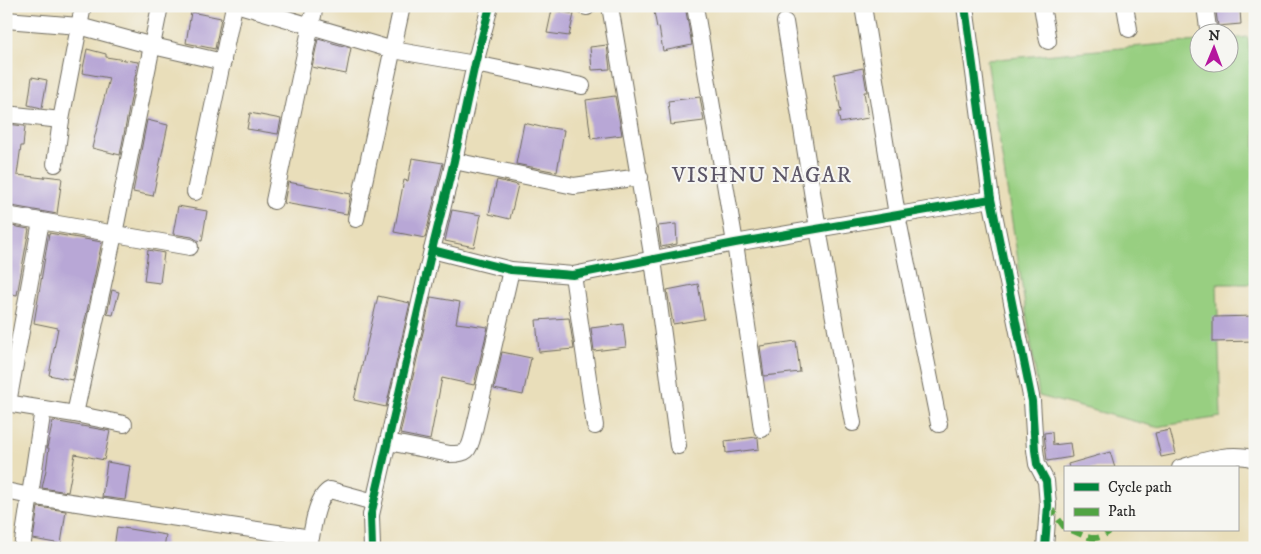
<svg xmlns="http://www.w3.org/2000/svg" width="1261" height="554" font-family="'IM FELL DW Pica',serif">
<rect width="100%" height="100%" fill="#f6f6f2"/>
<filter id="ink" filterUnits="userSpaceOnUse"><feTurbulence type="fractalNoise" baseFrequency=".02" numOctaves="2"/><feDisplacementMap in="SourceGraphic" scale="10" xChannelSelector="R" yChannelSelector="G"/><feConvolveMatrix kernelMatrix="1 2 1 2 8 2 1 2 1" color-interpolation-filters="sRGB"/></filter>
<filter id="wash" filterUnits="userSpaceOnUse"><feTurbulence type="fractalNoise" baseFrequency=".0096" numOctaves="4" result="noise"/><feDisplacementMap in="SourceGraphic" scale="20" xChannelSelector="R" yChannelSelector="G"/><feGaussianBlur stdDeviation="1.12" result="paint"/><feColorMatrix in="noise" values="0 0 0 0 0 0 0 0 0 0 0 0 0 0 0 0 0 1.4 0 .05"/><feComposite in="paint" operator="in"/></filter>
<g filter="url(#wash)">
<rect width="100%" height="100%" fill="#e9deba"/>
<!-- green -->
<path fill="#98cf81" stroke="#627d56" d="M1248 37 1255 103V284H1217L1221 417 1156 427 1039 396 987 60 1198 41V62H1228L1229 39Z"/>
<g id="blocks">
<!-- building -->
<g fill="#b8a7d6">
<path d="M653 6H685L692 45 663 51 659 27 657 28Z"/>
<path d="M552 10 574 14 569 36 547 33Z"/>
<path d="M1240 10 1241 24 1218 26 1216 12Z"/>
<path d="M191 12 221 18 215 49 186 43Z"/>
<path d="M318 39 351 48 346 74 312 67Z"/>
<path d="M607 45 610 69 592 70 590 47Z"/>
<path d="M87 49 106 54V57L138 62 120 155 92 148 109 78 82 73Z"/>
<path d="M863 68 867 92H864L868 118 840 123 838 112H841L834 74Z"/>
<path d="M32 77 47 80 42 108 28 105Z"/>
<path d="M615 96 622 135 591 139 586 100Z"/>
<path d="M700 97 704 121 671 125 668 101Z"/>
<path d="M250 113 281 119 278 134 247 129Z"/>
<path d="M147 120 168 125 153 196 133 192Z"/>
<path d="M524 123 545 128V127L564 130 557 172 516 164Z"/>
<path d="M6 124 25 126 23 146H21L17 175 44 178 45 176 62 178 57 214 6 205Z"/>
<path d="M412 158 443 163 425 238 394 232 404 180 408 181Z"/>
<path d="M497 180 518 185 510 219 489 214Z"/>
<path d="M288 182 351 194 347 214 284 203Z"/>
<path d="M178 206 207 211 202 241 197 240 192 237 173 234Z"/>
<path d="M452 210 481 215 474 247 445 241Z"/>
<path d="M676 224 677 244 661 247 658 226Z"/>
<path d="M6 225 29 229 17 295 6 293Z"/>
<path d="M49 233 102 242 72 380 49 375 58 328 34 323Z"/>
<path d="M148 250 164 253 160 283 144 281Z"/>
<path d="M698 284 704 319 673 324 667 290Z"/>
<path d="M112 290 119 292 113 315 107 314Z"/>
<path d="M378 296 410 303 386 407 354 400Z"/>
<path d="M431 297 460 302 456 323 488 327 474 385 442 378 430 440 400 434Z"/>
<path d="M1255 316V341L1213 342V317Z"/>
<path d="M569 318 574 349 539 352 536 320Z"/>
<path d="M623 324 626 347 594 351 591 328Z"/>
<path d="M796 341 800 372 764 376 760 346Z"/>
<path d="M502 352 531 358 523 395 494 389Z"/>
<path d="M53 421 110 431 104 460 75 454 68 492 42 488 46 470 49 448H47Z"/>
<path d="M1170 430 1176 454 1161 457 1155 433Z"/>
<path d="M1052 432 1053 445 1070 443 1072 457 1047 461 1044 433Z"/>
<path d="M756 437 758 438 759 449 726 453 725 441Z"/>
<path d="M1110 452 1115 468H1069L1068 464Z"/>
<path d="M107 462 130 466 125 500 102 497Z"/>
<path d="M38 507 66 511 61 544 33 539Z"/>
<path d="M117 527 166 535 164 548H114Z"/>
</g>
</g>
</g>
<g filter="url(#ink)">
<use href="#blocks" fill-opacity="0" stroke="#6e6a5d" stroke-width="1"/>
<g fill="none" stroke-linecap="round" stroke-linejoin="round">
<defs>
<g id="street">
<path d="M243 6 393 50 475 64 582 86"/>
<path d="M583 6 587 7"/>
<path d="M610 6 653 260 678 446"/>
<path d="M695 6 735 243 762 429"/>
<path d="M863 6 897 215 939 424"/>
<path d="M965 6 991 199 1032 401 1035 450 1037 464 1046 481 1048 505 1045 548"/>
<path d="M1042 6 1048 41"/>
<path d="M1125 6 1129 29"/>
<path d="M1205 6 1208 28"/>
<path d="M6 20 79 26 153 46 223 62"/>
<path d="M785 22 818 229 853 423"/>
<path d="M6 114 61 120"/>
<path d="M454 161 574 186 640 177"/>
<path d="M55 164 61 120 83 6"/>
<path d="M195 192 234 6"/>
<path d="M274 201 315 6"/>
<path d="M6 215 190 247"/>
<path d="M356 219 402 6"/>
<path d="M432 250 511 270 573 275 735 243 991 199"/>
<path d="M573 275 595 426"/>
<path d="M6 403 75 414 124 424"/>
<path d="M8 403 41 221"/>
<path d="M75 414 114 234 160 6"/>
<path d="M388 442 450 454C467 454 469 451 473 435L511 270"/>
<path d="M1180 468C1203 461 1230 451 1255 459"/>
<path d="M6 491 30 496 311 538C313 525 317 496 330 490L374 502"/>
<path d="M22 548 43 409"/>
<path d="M372 548 371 515 432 250 454 161 475 64 490 6"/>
</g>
</defs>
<!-- street casing -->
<use href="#street" stroke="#6e6a5d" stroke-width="18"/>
<!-- street -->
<use href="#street" stroke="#fff" stroke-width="16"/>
<!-- quiet -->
<g stroke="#51a443" stroke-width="6" stroke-dasharray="12 6" stroke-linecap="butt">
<path d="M1048 505 1065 528"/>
<path d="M1071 530C1088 537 1095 544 1111 530"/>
</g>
<defs>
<g id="cycleway">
<path d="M965 6 991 199 1032 401 1035 450 1037 464 1046 481 1048 505 1045 548"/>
<path d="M432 250 511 270 573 275 735 243 991 199"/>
<path d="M372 548 371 515 432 250 454 161 475 64 490 6"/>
</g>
</defs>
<!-- cycleway casing -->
<use href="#cycleway" stroke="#f6f6f2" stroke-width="11"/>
<!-- cycleway -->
<use href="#cycleway" stroke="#00873e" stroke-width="8"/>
</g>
</g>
<g text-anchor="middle" stroke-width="4" stroke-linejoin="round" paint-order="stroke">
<!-- neighbourhood labels -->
<g font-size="22" letter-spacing="1" fill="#5c5667" stroke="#f6f6f2">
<text x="762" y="182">VISHNU NAGAR</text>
</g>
</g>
<!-- margin -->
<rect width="1261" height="554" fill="none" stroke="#f6f6f2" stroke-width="25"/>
<!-- legend -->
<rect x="1064" y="466" width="175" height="65" fill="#f6f6f2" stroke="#a5a5a2"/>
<rect x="1074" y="483" width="25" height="8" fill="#00873e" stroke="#a5a5a2"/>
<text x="1108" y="492" font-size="15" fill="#2b2b2b">Cycle path</text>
<rect x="1074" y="508" width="25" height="8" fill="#51a443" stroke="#a5a5a2"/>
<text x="1108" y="516" font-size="15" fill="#2b2b2b">Path</text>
<!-- north arrow -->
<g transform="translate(1214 48) rotate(1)"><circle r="24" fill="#f6f6f2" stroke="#a5a5a2"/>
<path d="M0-4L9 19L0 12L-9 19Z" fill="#b5179e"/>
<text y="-8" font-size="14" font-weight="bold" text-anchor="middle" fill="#2b2b2b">N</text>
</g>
</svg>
